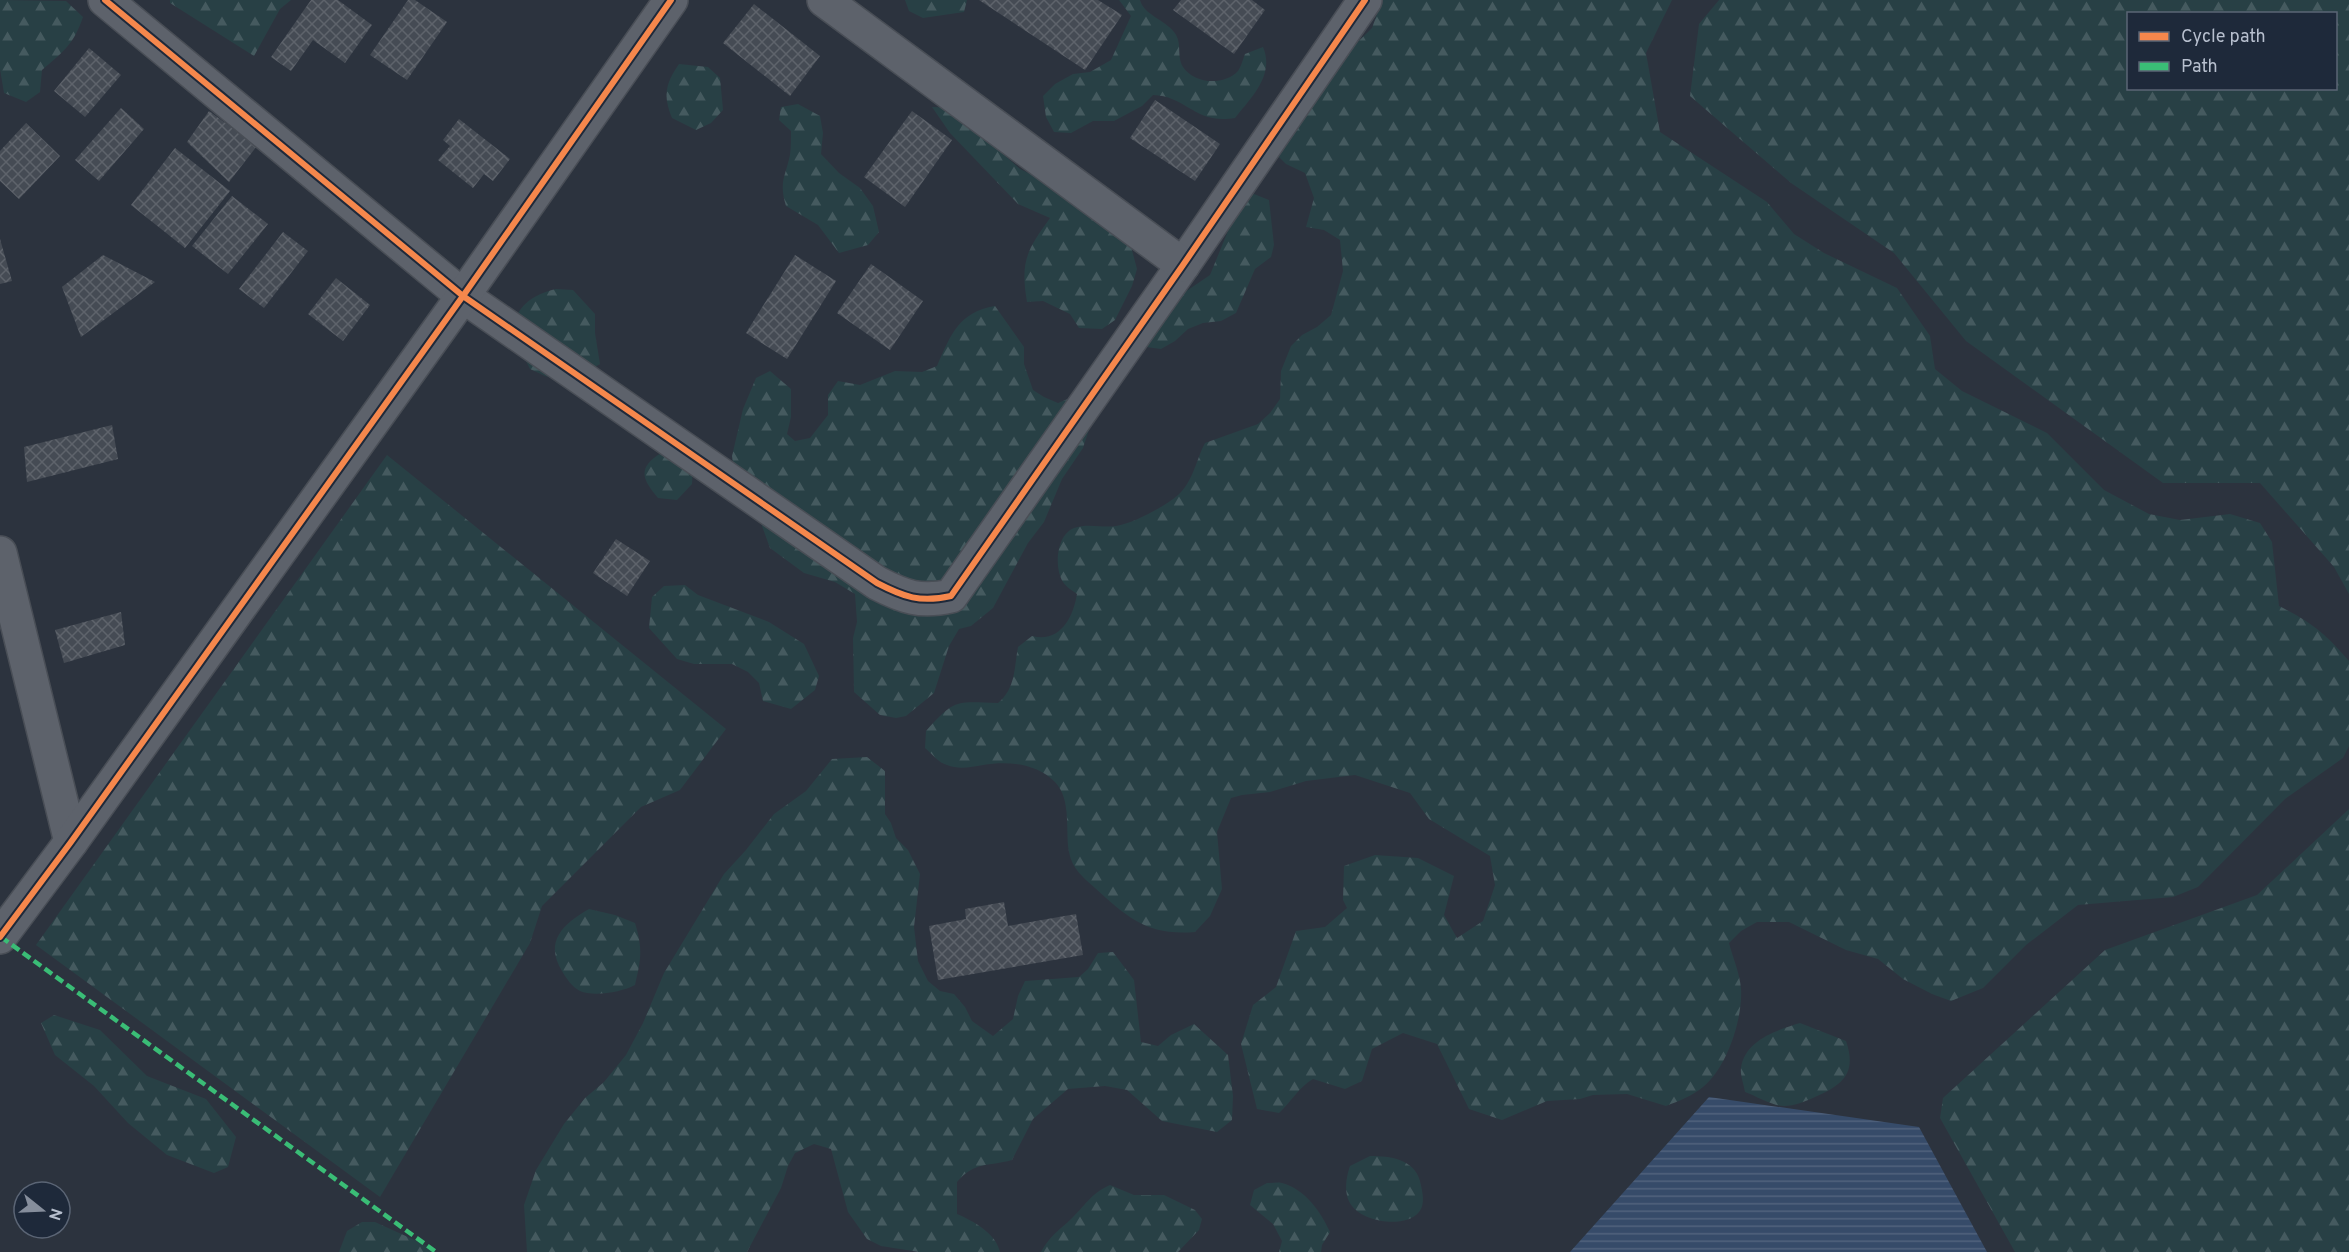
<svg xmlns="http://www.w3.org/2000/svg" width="2349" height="1252" font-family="Overpass,sans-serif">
<defs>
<pattern id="forest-firs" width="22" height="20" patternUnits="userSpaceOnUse" patternTransform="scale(1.5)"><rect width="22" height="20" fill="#284045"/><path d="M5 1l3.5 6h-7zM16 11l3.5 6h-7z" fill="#455a5f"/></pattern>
<pattern id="water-rules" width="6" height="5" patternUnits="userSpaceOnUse" patternTransform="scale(1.5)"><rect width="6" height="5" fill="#364b69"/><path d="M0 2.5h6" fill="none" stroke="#51637d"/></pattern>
<pattern id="building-cross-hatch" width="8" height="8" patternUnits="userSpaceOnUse" patternTransform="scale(1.5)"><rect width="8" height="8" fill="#454b54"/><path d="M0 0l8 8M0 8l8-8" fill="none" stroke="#5e636b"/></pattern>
</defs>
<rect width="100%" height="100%" fill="#2c333e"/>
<!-- forest -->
<g fill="url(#forest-firs)" fill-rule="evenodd">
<path d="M0 0 66 1 83 17C74 44 63 52 42 70L40 92 26 102 4 93 0 69Z"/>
<path d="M170 0H291L280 9 254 56 170 3Z"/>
<path d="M905 0H967L964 12 923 18 909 11Z"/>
<path d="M1119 0H1140C1144 15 1165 20 1174 32 1183 43 1176 55 1183 67 1194 84 1224 86 1238 71 1241 67 1243 59 1245 54L1263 47C1275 75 1251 98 1235 118 1195 125 1187 96 1153 95L1142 106 1114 121H1093L1071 133 1054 132 1046 117 1043 96 1055 84 1073 74 1090 72 1111 60 1131 16Z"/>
<path d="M1382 0H1672L1646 53 1660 132 1767 202 1794 234 1824 253 1897 288 1930 336 1935 369 1962 391 2047 433 2104 490 2149 514 2180 520 2230 514 2260 523 2272 542 2279 606C2311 622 2326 634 2349 661V746L2343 758 2285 799 2198 887 2173 897 2078 905 2026 945 1983 988 1951 1001 1932 994 1903 979 1878 959 1846 950 1789 922H1757L1741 931 1729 943C1733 958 1740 974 1741 989 1743 1018 1727 1068 1703 1087 1692 1096 1679 1101 1666 1106L1627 1094 1593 1095 1580 1099 1547 1101 1502 1120 1469 1109 1437 1044 1403 1033 1372 1049 1362 1081 1345 1089 1313 1079C1299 1087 1291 1102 1279 1113L1257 1109 1241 1044 1253 1005 1276 987 1296 931 1325 927 1347 908 1343 900 1344 866 1375 855 1418 858 1454 876 1444 915 1457 938 1483 921 1495 885 1490 856 1429 819 1410 793 1355 775 1306 781 1270 792 1242 795 1231 798 1217 832 1222 889 1210 916 1195 932C1148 936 1128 918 1095 888 1083 877 1072 869 1069 852 1065 831 1072 800 1055 782 1036 763 1008 761 983 765 971 767 959 770 947 765 939 763 932 754 925 748L926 731C956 698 955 702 998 703 1016 688 1014 668 1018 647L1032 636C1060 643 1073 618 1077 594 1073 591 1066 587 1063 582 1054 568 1056 535 1074 528 1088 523 1102 528 1116 526 1134 523 1164 507 1178 495 1193 482 1196 460 1205 443L1258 424 1270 413 1280 399 1281 371 1291 346 1302 335 1317 327 1331 315 1343 271 1340 240 1324 230 1306 227 1314 198 1305 173 1286 164 1279 157 1303 96 1372 28Z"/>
<path d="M1719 0H2349V594L2334 567 2260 483H2163L1966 341 1894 253 1791 183 1690 96 1699 24ZM2128 14H2336V88H2128Z"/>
<path d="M679 64 708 67 720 78 723 110 711 123 696 130 672 118C663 96 665 84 679 64Z"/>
<path d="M798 104 820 116 823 133 821 154 839 173 860 188 873 206 879 232 868 245 839 253 818 225 786 206C779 181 785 178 790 155 791 147 791 139 791 131L779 120 781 107Z"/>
<path d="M932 107 966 108 983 136 1020 169 1082 199 1129 239 1137 269 1132 286 1115 320 1102 329 1079 328 1070 314 1043 301 1027 302C1020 261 1027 250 1050 218L1018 204 950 133Z"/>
<path d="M1254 194 1269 200 1274 245 1271 257 1255 269 1236 313 1221 321 1203 323 1188 329 1175 341 1161 349 1139 346 1160 309 1210 275 1239 204Z"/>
<path d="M556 289 573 290 595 314V333L600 364 569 382 545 376 530 369C525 358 516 345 515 333 512 307 534 294 556 289Z"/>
<path d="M995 306 1024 347V364L1033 390 1044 397 1058 403 1082 393 1097 405 1083 448 1062 479 1044 522 1028 543 993 608 971 626 959 629 949 646 934 693 906 716 896 718 880 715 854 692 853 638 857 622 855 594 835 582 804 573 770 548 749 490 734 471 732 456 743 409 756 378 770 371 791 389V417L787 434 795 441 810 438 828 415V395L838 381 860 385 895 371 922 372 937 366C951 334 959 312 995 306Z"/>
<path d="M661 453 693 466 692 484 677 500 658 498C642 479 637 468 661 453Z"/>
<path d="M387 455 726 729 680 790 641 807 542 906 530 943 380 1197 36 945Z"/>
<path d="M685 585 698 595 769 622 804 644 819 676 815 690 791 709 763 701 759 683 748 672 732 664H694L677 659 649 628 652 597 664 586Z"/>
<path d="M867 757 885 771V814L891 823 896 838 908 850 920 874 914 927 918 961 928 981 940 991 954 994 965 1007 972 1021 993 1036 1013 1019 1018 996 1025 981 1079 977 1088 969 1098 953 1113 952 1134 980 1141 1042 1158 1046 1171 1035 1194 1024 1228 1055 1233 1096 1232 1120 1217 1132 1162 1121 1127 1090 1105 1086 1068 1089 1033 1119 1012 1160C987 1167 975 1161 957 1182V1214C973 1221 996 1233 1000 1252H919L881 1246 867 1239 848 1212 831 1149 814 1144 795 1153 788 1166 781 1188 747 1252H527L524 1205 536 1170 564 1124 585 1098 604 1082 626 1055 643 1023 664 973 724 874 746 850 774 814 806 791 832 759Z"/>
<path d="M2349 809V1252H2015L1940 1118 1943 1098 2105 950 2257 895Z"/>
<path d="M589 909 615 915 635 923C643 949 641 960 635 985 622 992 594 997 580 991 572 987 566 978 562 971 544 941 563 924 589 909Z"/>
<path d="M54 1015 100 1030 147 1076 206 1099 236 1137 228 1167 214 1173 167 1155 128 1123 94 1086 55 1055 41 1023Z"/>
<path d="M1800 1023 1846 1041C1857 1073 1843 1085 1815 1097 1807 1101 1794 1106 1784 1106 1773 1106 1756 1096 1745 1092 1744 1085 1740 1075 1741 1068 1745 1040 1777 1030 1800 1023Z"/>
<path d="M1370 1156C1390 1156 1414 1159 1420 1181 1422 1190 1426 1204 1419 1212 1405 1229 1364 1222 1352 1206 1343 1194 1346 1178 1350 1166Z"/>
<path d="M1267 1183C1272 1183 1278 1182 1282 1183 1305 1189 1321 1212 1330 1232L1322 1245 1321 1252H1279L1282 1241 1273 1224 1250 1205 1254 1190Z"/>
<path d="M1110 1185 1134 1195H1164L1195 1210 1202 1219 1199 1230 1178 1252H1041C1050 1236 1057 1232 1070 1220 1085 1206 1090 1194 1110 1185Z"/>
<path d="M362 1222H375L432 1248 435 1252H339L347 1231Z"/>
</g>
<!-- water -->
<path fill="url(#water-rules)" d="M1709 1097 1919 1127 1987 1252H1570Z"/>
<!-- building -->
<g fill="url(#building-cross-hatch)">
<path d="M311 0H338L372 25 345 63 313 40 291 71 271 57Z"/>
<path d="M408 0H415L447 22 407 80 370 55Z"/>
<path d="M979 0H1098L1122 15 1085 70Z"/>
<path d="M1181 0H1252L1265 10 1234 54 1173 10Z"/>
<path d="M754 4 820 56 790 96 723 43Z"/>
<path d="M89 48 121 75 85 117 54 91Z"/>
<path d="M1155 100 1220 144 1195 181 1130 138Z"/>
<path d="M121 108 144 129 99 181 75 160Z"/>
<path d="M209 111 257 146 229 182 187 142Z"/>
<path d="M912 111 952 140 905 207 864 177Z"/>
<path d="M459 119 510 159 493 181 484 174 473 188 438 160 450 146 443 140Z"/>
<path d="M26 123 60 156 19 199 0 181V151Z"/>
<path d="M175 148 230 191 185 248 131 205Z"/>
<path d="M232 196 268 224 228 274 192 246Z"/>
<path d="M283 232 308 251 264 308 239 289Z"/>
<path d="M0 239 12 281 0 284Z"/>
<path d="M103 255 155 282 81 337 62 287Z"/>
<path d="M795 255 836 281 787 359 746 333Z"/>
<path d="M871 264 923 301 890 350 837 313Z"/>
<path d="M336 278 370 305 343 341 308 314Z"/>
<path d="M112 425 118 459 27 482 24 447Z"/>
<path d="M616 539 650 561 627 596 593 573Z"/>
<path d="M121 612 125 645 64 663 55 630Z"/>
<path d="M1004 902 1008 926 1076 914 1083 955 938 980 929 926 966 919 965 909Z"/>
</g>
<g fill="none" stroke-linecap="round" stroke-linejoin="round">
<defs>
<g id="minor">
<path d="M105 0 463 296 877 583C904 597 920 603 951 596L1183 265 1365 0"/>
<path d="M824 0 1183 265"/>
<path d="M0 553 71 842"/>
<path d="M0 937 71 842 463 296 671 0"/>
</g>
</defs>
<!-- minor casing -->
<use href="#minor" stroke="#494e56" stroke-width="36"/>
<!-- minor -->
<use href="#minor" stroke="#5d626b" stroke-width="33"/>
<!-- quiet -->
<path stroke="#3abd76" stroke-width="4.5" stroke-dasharray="9 4.5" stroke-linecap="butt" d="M1 937 436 1252"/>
<defs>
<g id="cycleway">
<path d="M105 0 463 296 877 583C904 597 920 603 951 596L1183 265 1365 0"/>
<path d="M0 937 71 842 463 296 671 0"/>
</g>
</defs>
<!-- cycleway casing -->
<use href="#cycleway" stroke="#1e293a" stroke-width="10"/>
<!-- cycleway -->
<use href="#cycleway" stroke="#f5874c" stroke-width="6"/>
</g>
<!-- legend -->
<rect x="2127" y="12" width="210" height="78" fill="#1e293a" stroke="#5b6575" stroke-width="1.5"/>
<rect x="2139" y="32" width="30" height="9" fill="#f5874c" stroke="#5b6575" stroke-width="1.5"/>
<text x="2181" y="42" font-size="18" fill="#b7bfce">Cycle path</text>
<rect x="2139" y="62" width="30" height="9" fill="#3abd76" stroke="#5b6575" stroke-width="1.5"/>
<text x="2181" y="72" font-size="18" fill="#b7bfce">Path</text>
<!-- north arrow -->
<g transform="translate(42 1210) rotate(108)"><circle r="28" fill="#1e293a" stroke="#5b6575" stroke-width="1.5"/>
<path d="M0-4.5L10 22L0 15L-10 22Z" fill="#868e9c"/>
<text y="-9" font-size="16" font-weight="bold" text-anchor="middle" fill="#b7bfce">N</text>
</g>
</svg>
